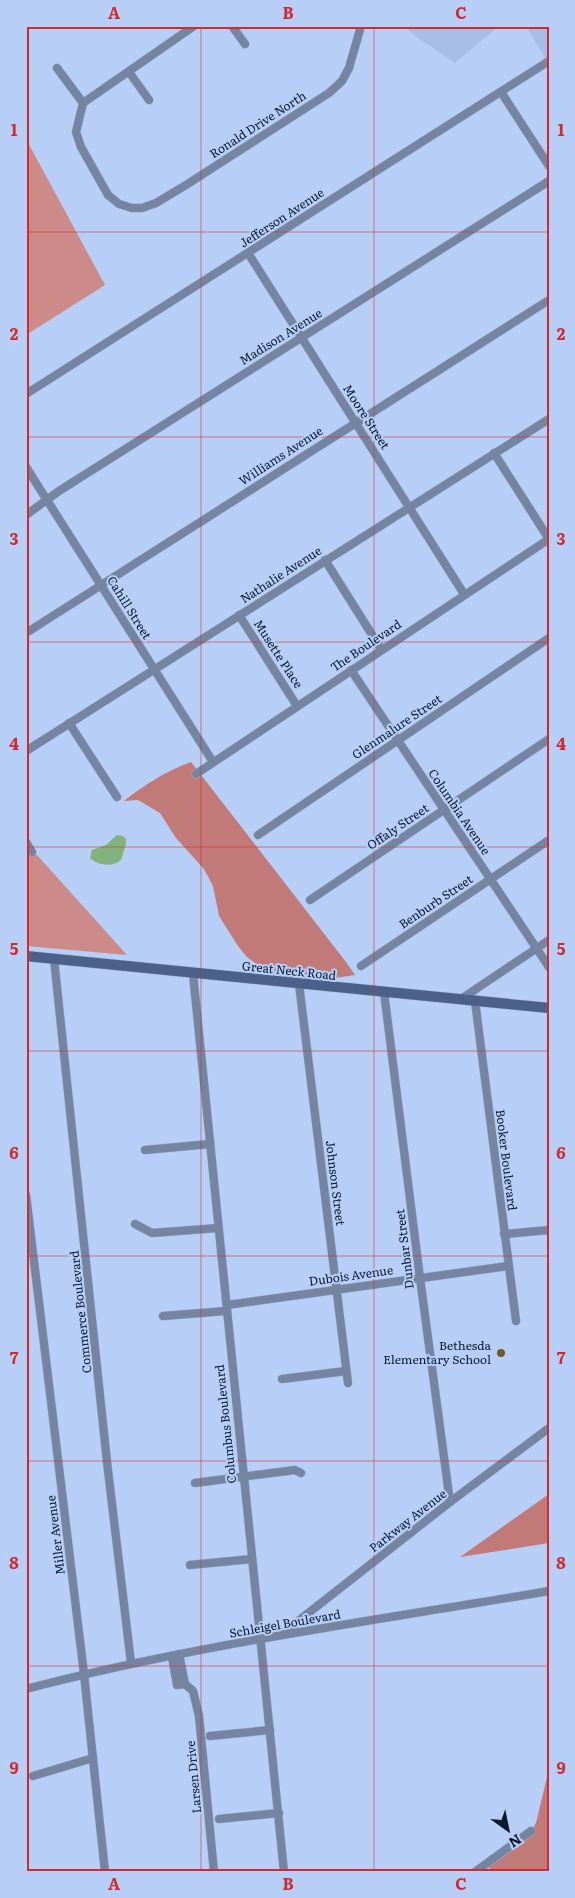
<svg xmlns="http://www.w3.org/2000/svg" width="575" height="1898" font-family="Literata,serif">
<rect width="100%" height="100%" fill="#b7cef6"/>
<!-- built -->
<g fill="#a7bee9">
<path d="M404 26H499L455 63 418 38Z"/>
<path d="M526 26H549V58L546 60Z"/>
</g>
<!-- green -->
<g fill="#cc8b88">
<path d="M26 139 105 285 26 335Z"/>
<path d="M26 855H37L127 955 26 946Z"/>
</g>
<!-- forest -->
<g fill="#c27a78">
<path d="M191 762 346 962 355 975 315 981 270 974 247 957 238 946 219 916 213 886 204 869 176 838 160 813 138 800 124 801C144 785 166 771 191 762Z"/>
<path d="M549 1494V1543L460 1557Z"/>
<path d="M549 1769V1872H492L487 1865 530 1833 536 1823Z"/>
</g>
<!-- water -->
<path fill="#83b27c" d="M117 835 123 836 126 839V844L121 860C113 867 98 866 90 858L92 850 106 845Z"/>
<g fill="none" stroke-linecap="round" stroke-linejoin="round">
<defs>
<g id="minor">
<path d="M232 26 245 44"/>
<path d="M57 68 83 103"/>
<path d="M129 72 149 100"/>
<path d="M501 92 549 166"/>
<path d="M83 103 76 132 81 147 108 195 119 204 132 208H142L156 203 186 185 329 93 342 81 349 68 361 26"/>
<path d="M83 103 194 26"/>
<path d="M248 253 464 594"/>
<path d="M26 394 549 61"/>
<path d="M494 453 549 539"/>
<path d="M26 467 213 762"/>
<path d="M26 515 59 491 549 181"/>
<path d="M325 560 381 649"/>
<path d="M239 615 297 706"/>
<path d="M26 633 549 300"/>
<path d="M351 670 549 967"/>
<path d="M69 723 117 797"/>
<path d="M26 751 549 419"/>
<path d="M196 774 549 539"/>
<path d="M258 835 549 638"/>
<path d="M26 842 32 852"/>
<path d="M310 900 549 739"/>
<path d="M54 959 107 1462 131 1663"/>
<path d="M361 966 549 840"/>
<path d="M193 974 284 1872"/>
<path d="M299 984 348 1383"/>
<path d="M384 992 420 1278 450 1502"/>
<path d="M461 999 549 940"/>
<path d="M475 1001 516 1321"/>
<path d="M145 1150 210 1144"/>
<path d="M26 1195 84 1674 105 1872"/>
<path d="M135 1224 152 1233 218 1228"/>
<path d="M504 1234 549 1230"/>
<path d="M227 1305 508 1266"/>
<path d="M163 1316 226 1311"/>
<path d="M282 1379 346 1371"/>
<path d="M195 1483 295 1470 301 1473"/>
<path d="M190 1565 252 1559"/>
<path d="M284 1634 302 1618 450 1502 549 1428"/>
<path d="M179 1654 185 1684 193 1691 199 1716 214 1872"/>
<path d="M172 1656 177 1685 185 1684"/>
<path d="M26 1689C198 1644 374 1621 549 1591"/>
<path d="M210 1736 270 1730"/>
<path d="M33 1776 93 1758"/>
<path d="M219 1819 279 1813"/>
<path d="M475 1872 531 1831"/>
</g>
<path id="secondary" d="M26 956 549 1008"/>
</defs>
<!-- minor casing -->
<use href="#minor" stroke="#98add2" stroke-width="9"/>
<!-- secondary casing -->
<use href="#secondary" stroke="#98add2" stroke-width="11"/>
<!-- minor -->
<use href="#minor" stroke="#7585a1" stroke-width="8"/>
<!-- secondary -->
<use href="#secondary" stroke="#4b6189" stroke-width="10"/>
</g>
<!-- grid -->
<path fill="none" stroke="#d62828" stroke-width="1" stroke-opacity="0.55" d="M201 26V1872M374 26V1872M26 232H549M26 437H549M26 642H549M26 847H549M26 1051H549M26 1256H549M26 1461H549M26 1666H549"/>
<!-- markers -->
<circle fill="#715829" stroke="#b7cef6" stroke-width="2" cx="501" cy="1353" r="5"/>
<g text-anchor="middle" stroke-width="4" stroke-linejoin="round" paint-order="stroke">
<!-- street labels -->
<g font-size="12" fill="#0b1830" stroke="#b7cef6">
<text transform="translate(258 125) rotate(-33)" y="4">Ronald Drive North</text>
<text transform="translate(282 218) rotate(-33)" y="4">Jefferson Avenue</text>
<text transform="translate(281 337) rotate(-32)" y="4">Madison Avenue</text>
<text transform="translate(366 417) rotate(57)" y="4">Moore Street</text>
<text transform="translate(281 456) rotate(-33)" y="4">Williams Avenue</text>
<text transform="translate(281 575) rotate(-33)" y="4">Nathalie Avenue</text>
<text transform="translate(129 608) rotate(58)" y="4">Cahill Street</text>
<text transform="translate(366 646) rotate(-34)" y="4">The Boulevard</text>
<text transform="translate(278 654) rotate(57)" y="4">Musette Place</text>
<text transform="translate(397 727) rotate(-34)" y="4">Glenmalure Street</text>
<text transform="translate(459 812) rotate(56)" y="4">Columbia Avenue</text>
<text transform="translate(398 827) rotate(-34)" y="4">Offaly Street</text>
<text transform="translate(436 902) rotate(-34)" y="4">Benburb Street</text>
<text transform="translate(289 971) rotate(6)" y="4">Great Neck Road</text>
<text transform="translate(506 1160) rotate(83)" y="4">Booker Boulevard</text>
<text transform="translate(335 1183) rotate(83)" y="4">Johnson Street</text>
<text transform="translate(405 1249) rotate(-97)" y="4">Dunbar Street</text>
<text transform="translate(351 1276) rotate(-8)" y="4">Dubois Avenue</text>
<text transform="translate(81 1312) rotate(-96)" y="4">Commerce Boulevard</text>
<text transform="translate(226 1424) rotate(-96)" y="4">Columbus Boulevard</text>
<text transform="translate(408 1521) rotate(-38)" y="4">Parkway Avenue</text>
<text transform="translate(56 1535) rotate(-97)" y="4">Miller Avenue</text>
<text transform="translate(285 1624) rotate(-10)" y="4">Schleigel Boulevard</text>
<text transform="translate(194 1777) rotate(-95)" y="4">Larsen Drive</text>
</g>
<!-- poi labels -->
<g font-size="12" fill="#0b1830" stroke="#b7cef6" text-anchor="end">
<text x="491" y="1350">Bethesda<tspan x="491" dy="14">Elementary School</tspan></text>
</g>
</g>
<!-- border -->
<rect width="575" height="1898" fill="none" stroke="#b7cef6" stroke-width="55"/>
<!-- north arrow -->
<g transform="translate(508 1830) rotate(147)" stroke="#b7cef6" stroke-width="4" paint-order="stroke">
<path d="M0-4L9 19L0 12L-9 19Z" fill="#0b1830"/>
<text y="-8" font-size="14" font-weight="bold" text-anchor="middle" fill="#0b1830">N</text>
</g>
<rect x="28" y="28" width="520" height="1842" fill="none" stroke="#d62828" stroke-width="2"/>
<g font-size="16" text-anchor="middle" font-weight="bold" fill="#d62828">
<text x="114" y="19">A</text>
<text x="288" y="19">B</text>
<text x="461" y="19">C</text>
<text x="14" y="136">1</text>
<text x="561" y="136">1</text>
<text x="14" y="340">2</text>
<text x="561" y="340">2</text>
<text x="14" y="545">3</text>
<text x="561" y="545">3</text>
<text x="14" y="750">4</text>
<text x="561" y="750">4</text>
<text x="14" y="955">5</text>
<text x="561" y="955">5</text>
<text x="14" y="1159">6</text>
<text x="561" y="1159">6</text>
<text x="14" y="1364">7</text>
<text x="561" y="1364">7</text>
<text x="14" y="1569">8</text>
<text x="561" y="1569">8</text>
<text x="14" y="1774">9</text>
<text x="561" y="1774">9</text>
<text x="114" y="1890">A</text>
<text x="288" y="1890">B</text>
<text x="461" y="1890">C</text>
</g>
</svg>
